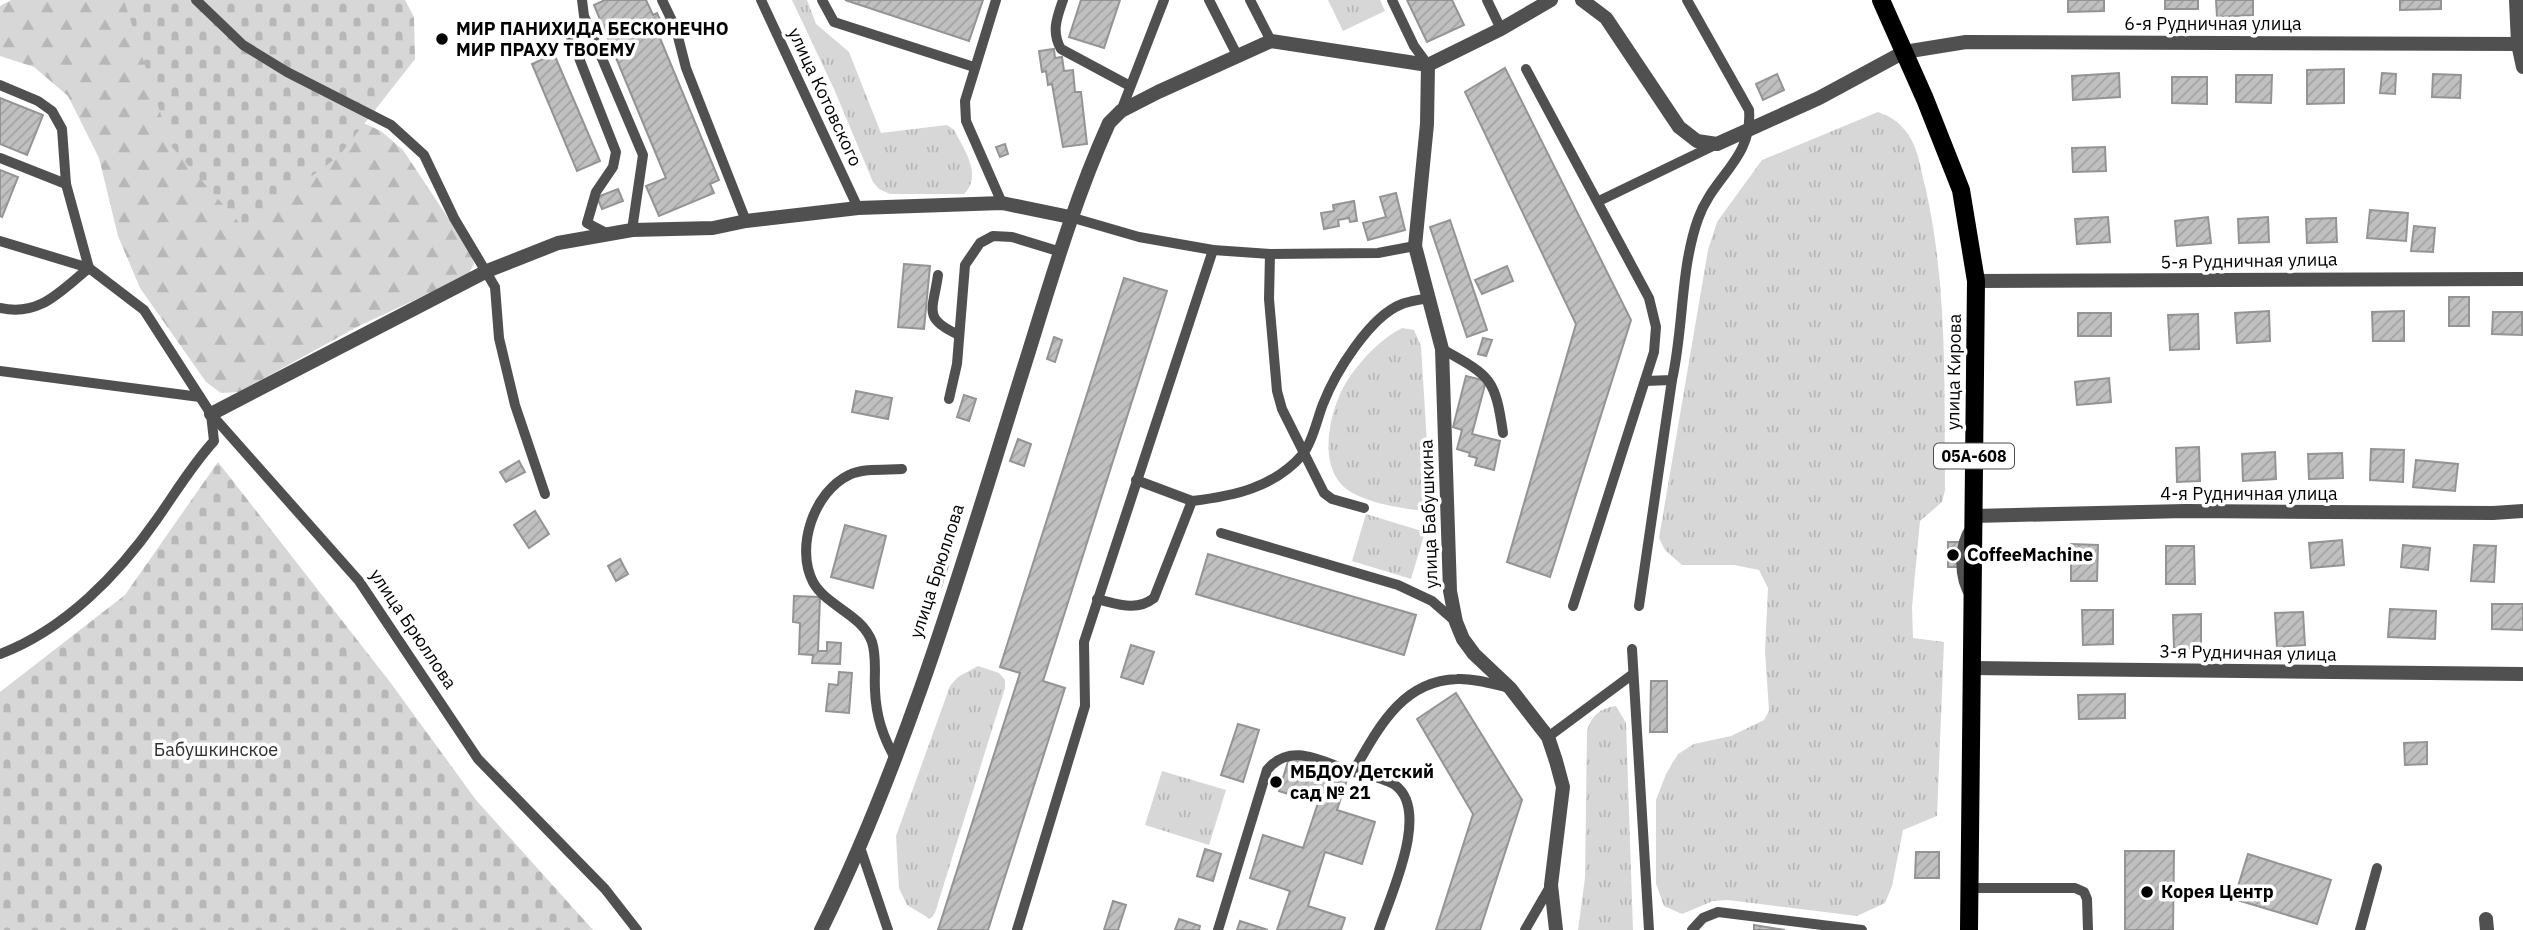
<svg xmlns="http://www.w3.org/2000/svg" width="2523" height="930" font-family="'IBM Plex Sans',sans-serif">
<defs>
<pattern id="grass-tufts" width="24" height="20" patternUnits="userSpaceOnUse" patternTransform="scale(1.75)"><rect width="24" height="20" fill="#d7d7d7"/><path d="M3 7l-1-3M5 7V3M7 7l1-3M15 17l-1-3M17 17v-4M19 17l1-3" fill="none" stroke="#b7b7b7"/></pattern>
<pattern id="forest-firs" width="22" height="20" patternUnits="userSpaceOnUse" patternTransform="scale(1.75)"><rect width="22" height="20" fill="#d7d7d7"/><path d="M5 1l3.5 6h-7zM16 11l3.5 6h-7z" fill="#b7b7b7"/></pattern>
<pattern id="cemetery-stones" width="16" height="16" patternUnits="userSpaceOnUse" patternTransform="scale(1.75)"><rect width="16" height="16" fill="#d7d7d7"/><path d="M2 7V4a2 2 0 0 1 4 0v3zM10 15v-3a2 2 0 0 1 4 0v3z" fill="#b7b7b7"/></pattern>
<pattern id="building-hatch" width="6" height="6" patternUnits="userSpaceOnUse" patternTransform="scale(1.75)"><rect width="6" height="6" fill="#c0c0c0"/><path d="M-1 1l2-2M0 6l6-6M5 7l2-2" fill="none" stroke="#a3a3a3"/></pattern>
</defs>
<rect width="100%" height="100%" fill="#fff"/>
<!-- grass -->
<g fill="url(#grass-tufts)">
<path d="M792 0H807L816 24 849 52 881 133 947 125 954 130C964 149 983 176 964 194H890L879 189 873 182 834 89Z"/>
<path d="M1328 0H1380L1385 11 1343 31Z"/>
<path d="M1878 112C1892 117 1899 122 1908 134 1919 150 1921 172 1926 190 1948 289 1944 389 1945 490L1942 502 1920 521 1912 607 1913 638 1944 642 1937 816 1903 830 1892 886 1885 903 1857 916 1728 900 1713 901 1682 914 1664 906 1656 884V800L1666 774 1678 754 1694 744 1731 736 1764 720 1769 711 1765 651 1768 588 1759 570 1734 565H1682L1665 550 1659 538 1708 250 1717 222 1762 160Z"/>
<path d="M1402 328 1414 330 1421 346 1430 493 1424 509 1415 510C1395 507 1365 502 1348 490 1314 466 1331 402 1351 375 1364 357 1382 338 1402 328Z"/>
<path d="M1366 514 1425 532 1411 579 1352 561Z"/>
<path d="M978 666 999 673 1005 680V688L935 913 930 919 907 905 899 888 896 836 950 686 958 677Z"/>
<path d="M1616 706 1626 723 1633 930H1578L1585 878 1587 731C1591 716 1600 708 1616 706Z"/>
<path d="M1162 771 1226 790 1209 845 1145 825Z"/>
</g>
<!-- forest -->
<path fill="url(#forest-firs)" d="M11 0H180L279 85 381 131 403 150 472 254 474 264 468 275 359 326 239 392 221 393 206 382 140 288 118 236 99 158 68 96 34 67 0 56V6Z"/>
<!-- cemetery -->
<g fill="url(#cemetery-stones)">
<path d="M124 0H405L414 17 415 59 339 156 243 227 171 146Z"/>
<path d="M218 462 390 682 476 800 593 930H0V692L125 595Z"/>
</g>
<!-- building -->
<g fill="url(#building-hatch)" stroke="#949494" stroke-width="2">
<path d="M605 0H646L653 15 657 13 664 28 657 31 719 180 710 184 714 193 659 216 646 186 666 178 594 5Z"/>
<path d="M845 0H983L969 41Z"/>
<path d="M1081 0H1120L1104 48 1069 37Z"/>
<path d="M1407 0H1452L1464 25 1427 42Z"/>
<path d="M2068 0H2104V11L2068 12Z"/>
<rect x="2165" y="0" width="33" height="9"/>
<path d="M2216 0H2253V15L2217 17Z"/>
<path d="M2400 0H2441V9L2400 10Z"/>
<path d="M1054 49 1055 58 1062 57 1064 71 1073 70 1075 92H1081L1087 144 1063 147 1052 84 1048 85 1046 71 1042 72 1039 51Z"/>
<path d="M554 54 600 161 577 171 532 64Z"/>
<path d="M1505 68 1631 320 1550 577 1507 562 1576 324 1465 92Z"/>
<path d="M2344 69V103L2307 104V70Z"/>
<path d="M2119 73 2120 97 2073 100 2072 76Z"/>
<path d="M2382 73 2396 74 2395 94 2380 93Z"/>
<path d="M1777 74 1784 90 1763 100 1756 84Z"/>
<path d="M2433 74 2461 75 2460 98 2432 97Z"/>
<path d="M2236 75H2272L2271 103 2236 102Z"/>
<path d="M2172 77H2207V104L2172 103Z"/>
<path d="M0 98 43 115 27 155 0 144Z"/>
<path d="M1005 144 1008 154 1000 157 996 147Z"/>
<path d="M2105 147 2106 171 2073 172 2072 148Z"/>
<path d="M0 170 18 177 2 217 0 216Z"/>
<path d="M618 189 623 201 602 209 597 197Z"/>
<path d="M1396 193 1405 230 1368 240 1363 223 1386 217 1380 197Z"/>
<path d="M1354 201 1357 221 1350 222 1349 218 1338 220 1339 226 1324 229 1321 213 1334 211 1333 205Z"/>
<path d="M2370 210 2408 213 2406 241 2367 238Z"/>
<path d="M2108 217 2110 242 2077 244 2075 219Z"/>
<path d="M2208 217 2211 243 2177 246 2175 221Z"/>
<path d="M2268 217 2269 242 2239 243 2238 219Z"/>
<path d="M2336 218 2337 242 2307 243 2306 219Z"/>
<path d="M1450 220 1487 330 1467 337 1430 227Z"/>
<path d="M2414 226 2435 228 2433 252 2411 251Z"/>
<path d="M904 264 930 266 924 329 898 327Z"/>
<path d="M1507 266 1513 281 1482 294 1475 280Z"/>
<path d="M1124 278 1167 291 1043 681 1065 688 988 930H938L1020 673 1000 667Z"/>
<rect x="2449" y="297" width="20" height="29"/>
<path d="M2269 311 2270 341 2237 343 2235 313Z"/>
<path d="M2404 311V341H2373L2372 312Z"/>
<path d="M2493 312H2522V335L2492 334Z"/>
<rect x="2078" y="313" width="33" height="23"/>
<path d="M2198 314 2199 349 2170 350 2168 315Z"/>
<path d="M1054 337 1062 340 1055 362 1047 359Z"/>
<path d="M1483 338 1492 340 1486 356 1478 354Z"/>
<path d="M1466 376 1486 381 1472 434 1500 441 1494 470 1475 465 1477 458 1469 456 1470 453 1457 449 1462 430 1453 427Z"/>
<path d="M2109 378 2111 402 2077 405 2075 382Z"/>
<path d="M856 391 892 398 888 419 852 412Z"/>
<path d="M964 395 976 399 969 421 957 417Z"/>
<path d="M1018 439 1031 444 1024 466 1010 461Z"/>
<path d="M2199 447 2200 481 2177 482 2176 448Z"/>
<path d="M2371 449 2404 450 2403 482 2370 480Z"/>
<path d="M2275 452 2276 479 2243 481 2242 454Z"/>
<path d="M2342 453 2343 478 2309 479 2308 454Z"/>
<path d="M2416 460 2458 464 2455 491 2413 487Z"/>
<path d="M519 461 525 472 506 482 500 472Z"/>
<path d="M535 511 549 534 529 548 514 525Z"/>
<path d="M845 525 886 536 873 588 831 577Z"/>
<path d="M2342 540 2344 565 2311 568 2309 543Z"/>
<rect x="1948" y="542" width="12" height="25"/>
<path d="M2071 544 2098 545 2097 581H2071Z"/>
<path d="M2403 545 2430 548 2428 570 2401 567Z"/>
<path d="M2474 545 2496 546 2494 582 2471 581Z"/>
<path d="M2166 546H2194L2195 584H2166Z"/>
<path d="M1208 554 1416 615 1404 655 1196 594Z"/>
<path d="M620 559 628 574 616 581 608 566Z"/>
<path d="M934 562 948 566 941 587 927 583Z"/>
<path d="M794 596 820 597 818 651H827V642L841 643 840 664 812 663 813 655 799 654 800 623 793 622Z"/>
<path d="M2492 604H2523V630L2492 629Z"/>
<path d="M2390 609 2436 611 2435 639 2388 637Z"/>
<path d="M2082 610H2113V644L2083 645Z"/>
<path d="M2303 612 2305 645 2277 647 2275 613Z"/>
<path d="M2201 614V648L2174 649 2173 615Z"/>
<path d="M1131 645 1154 652 1143 684 1121 677Z"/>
<path d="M839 672 852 673 849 713 826 711 829 684 838 685Z"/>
<path d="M1651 681H1667V732H1650Z"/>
<path d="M1456 693 1522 800 1480 930H1436L1473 814 1417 719Z"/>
<path d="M2125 694V718L2079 719 2078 695Z"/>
<path d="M1238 724 1259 730 1243 782 1221 775Z"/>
<path d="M2427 742V764L2405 765 2404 743Z"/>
<path d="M1290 755 1349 774 1337 810 1375 822 1362 864 1325 852 1308 906 1345 918 1341 930H1277L1290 891 1250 878 1263 835 1303 848 1318 803 1279 791Z"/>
<path d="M1205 849 1221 854 1213 881 1197 876Z"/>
<path d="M2125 851H2174L2173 930H2125Z"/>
<path d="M1916 852H1939V878H1915Z"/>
<path d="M2248 854 2331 880 2317 924 2234 899Z"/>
<path d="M1113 901 1126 905 1118 930H1104Z"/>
<path d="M1179 919 1200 926 1199 930H1175Z"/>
<path d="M1240 921 1268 930H1237Z"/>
<path d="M1754 925 1785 930H1754Z"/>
</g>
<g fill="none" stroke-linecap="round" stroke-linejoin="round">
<!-- lane -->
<g stroke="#505050" stroke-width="10">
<path d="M196 0 243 45 287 72 391 125 424 155 454 218 495 287 499 338 515 405 545 494"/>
<path d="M582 0 584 16 643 155 632 230"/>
<path d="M662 0 676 29 686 68 746 221"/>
<path d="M761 0 858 208"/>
<path d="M822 0 834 22 974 67"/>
<path d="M996 0 965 101 966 121 1002 203"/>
<path d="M1063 0C1057 17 1051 32 1061 49L1130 86"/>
<path d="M1209 0 1237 55"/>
<path d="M1250 0 1271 41"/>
<path d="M1392 0 1414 46 1428 65"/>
<path d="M1487 0 1501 29"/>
<path d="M568 30 616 152 613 167 596 192 587 223 606 233"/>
<path d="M1526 69 1649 298 1656 327 1654 352 1573 606"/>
<path d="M0 85 38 101 52 111 62 129 66 184 89 268C60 291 40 317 0 308"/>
<path d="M1121 111 1164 0"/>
<path d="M0 158 66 184"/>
<path d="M1599 201 1717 144"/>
<path d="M1070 217 1139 237 1213 250 1270 254 1378 253 1415 246"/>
<path d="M0 241 89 268 144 310 211 414 214 441C192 465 176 492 157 519 118 575 64 630 0 654"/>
<path d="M1270 254 1269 299 1277 391 1282 409 1324 493 1332 499 1364 508"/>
<path d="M938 275C933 311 922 318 959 335"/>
<path d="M1442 349C1490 376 1495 377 1503 433"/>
<path d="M0 371 200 397"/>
<path d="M1645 381 1672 380C1684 327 1680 270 1698 219 1713 176 1753 159 1749 110L1687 0"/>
<path d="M949 399 957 364 965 265 980 243 993 236 1012 237 1061 252"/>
<path d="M211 414 359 581 478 759 605 889 637 930"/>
<path d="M1136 480 1192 501"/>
<path d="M1221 533 1398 585 1432 601 1456 622"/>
<path d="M1971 597C1958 578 1958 545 1971 527"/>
<path d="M1097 599C1118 604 1136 612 1154 598L1192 501C1233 496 1274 488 1303 454 1313 441 1317 419 1323 404 1335 373 1370 316 1402 304 1410 301 1420 300 1428 298"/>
<path d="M1639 606 1672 380"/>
<path d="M1632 649 1649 930"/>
<path d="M1548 737 1633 674"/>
<path d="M896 760C883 737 876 717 875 690 874 674 877 658 872 642 862 614 827 607 813 582 795 547 814 492 849 475 863 468 886 470 902 469"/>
<path d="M1353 772C1366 775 1385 778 1395 785 1431 811 1390 896 1379 930"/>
<path d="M861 850 888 930"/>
<path d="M1970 888H2075L2084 892 2087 899 2088 930"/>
<path d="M1017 930 1085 706 1084 642 1213 250"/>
<path d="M1218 930 1267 770C1291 741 1322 762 1353 772 1378 729 1401 681 1457 679 1474 678 1493 684 1510 688"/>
<path d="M1525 930 1551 885"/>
<path d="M1692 930 1703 918 1718 912 1862 930"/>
<path d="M2360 930 2377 868"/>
</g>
<!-- street -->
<g stroke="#505050" stroke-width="14">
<path d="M1582 0 1606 18 1679 127 1697 141 1717 144 1819 98 1904 52 1966 42 2523 44"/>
<path d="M2516 0 2518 44 2523 67"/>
<path d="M1428 65 1427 124 1415 246 1442 349 1450 591 1456 622 1463 639 1474 654 1510 688 1548 737 1556 761 1563 787 1551 885 1556 930"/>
<path d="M1976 281 2523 279"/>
<path d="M211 414 487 271 558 243 632 230 713 228 746 221 858 208 1002 203 1070 217"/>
<path d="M1974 516 2185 511 2493 513 2523 511"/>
<path d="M1972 668 2523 674"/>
<path d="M2486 919 2487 930"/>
<path d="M821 930C906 758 962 566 1019 383 1047 295 1071 207 1109 123L1121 111 1158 92 1271 41 1428 65 1501 29 1551 0"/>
</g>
<!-- primary -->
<path stroke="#000" stroke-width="18" d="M1881 0 1925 99 1961 190 1976 281 1969 930"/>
</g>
<!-- markers -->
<g fill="#000" stroke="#fff" stroke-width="2.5">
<circle cx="442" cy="39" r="7"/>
<circle cx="1953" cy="555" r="7"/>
<circle cx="1276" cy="782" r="7"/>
<circle cx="2147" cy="892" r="7"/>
</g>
<g text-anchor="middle" stroke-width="7" stroke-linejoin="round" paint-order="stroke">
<!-- shield labels -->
<rect fill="#fff" stroke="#4c4c4c" stroke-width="2" x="1934" y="443.5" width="80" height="25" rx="5"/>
<g font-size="16" font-weight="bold" fill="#000">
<text x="1974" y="462">05А-608</text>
</g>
<!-- street labels -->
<g font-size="18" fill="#000" stroke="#fff">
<text x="2213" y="30">6-я Рудничная улица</text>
<text transform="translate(825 97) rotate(65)" y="6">улица Котовского</text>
<text transform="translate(2249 261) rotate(-1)" y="6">5-я Рудничная улица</text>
<text transform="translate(1954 372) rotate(-89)" y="6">улица Кирова</text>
<text x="2249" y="500">4-я Рудничная улица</text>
<text transform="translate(1429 514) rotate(-92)" y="6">улица Бабушкина</text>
<text transform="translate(937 571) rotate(-72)" y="6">улица Брюллова</text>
<text transform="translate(413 629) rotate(56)" y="6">улица Брюллова</text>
<text transform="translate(2248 653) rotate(1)" y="6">3-я Рудничная улица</text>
</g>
<!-- poi labels -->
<g font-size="18" font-weight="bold" fill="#000" stroke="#fff" text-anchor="start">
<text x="456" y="35">МИР ПАНИХИДА БЕСКОНЕЧНО<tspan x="456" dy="21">МИР ПРАХУ ТВОЕМУ</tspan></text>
<text x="1967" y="561">CoffeeMachine</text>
<text x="1290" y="778">МБДОУ Детский<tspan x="1290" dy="21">сад № 21</tspan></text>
<text x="2161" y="898">Корея Центр</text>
</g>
<!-- park labels -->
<g font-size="18" fill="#2e2e2e" stroke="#fff">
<text x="216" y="756">Бабушкинское</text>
</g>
</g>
</svg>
